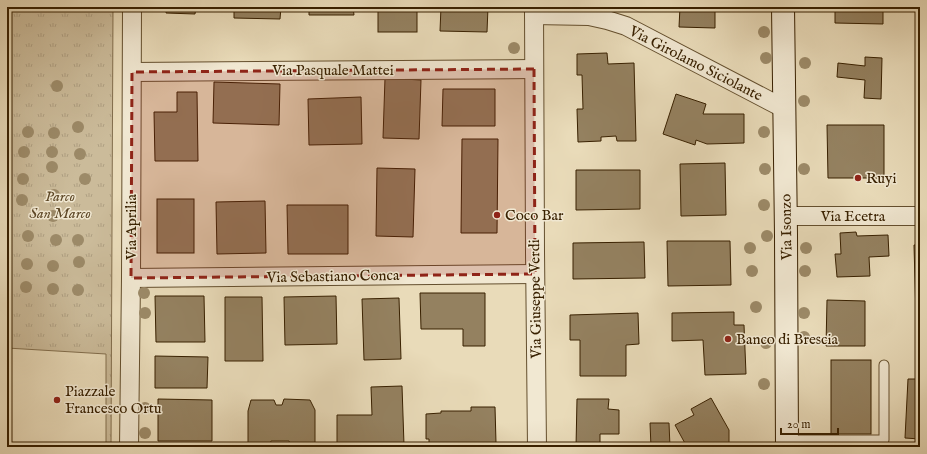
<svg xmlns="http://www.w3.org/2000/svg" width="927" height="454" font-family="'IM FELL English',serif">
<defs>
<pattern id="park-tufts" width="24" height="20" patternUnits="userSpaceOnUse"><rect width="24" height="20" fill="#cbbb9a"/><path d="M3 7l-1-3M5 7V3M7 7l1-3M15 17l-1-3M17 17v-4M19 17l1-3" fill="none" stroke="#afa083"/></pattern>
</defs>
<rect width="100%" height="100%" fill="#e9dbb9"/>
<filter id="stains"><feTurbulence type="fractalNoise" baseFrequency=".005" numOctaves="4"/><feColorMatrix values="0 0 0 0 .2 0 0 0 0 .09 0 0 0 0 .02 0 0 0 .5 -.17"/></filter>
<radialGradient id="worn" r=".72"><stop offset=".6" stop-color="#630" stop-opacity="0"/><stop offset="1" stop-color="#630" stop-opacity=".3"/></radialGradient>
<!-- park -->
<path fill="url(#park-tufts)" stroke="#826e4d" d="M7 7H113L111 447H106V354L7 348Z"/>
<!-- building -->
<g fill="#948160" stroke="#382000">
<path d="M167 7H196L195 14 166 13Z"/>
<path d="M234 7H281L280 19 234 18Z"/>
<path d="M309 7H353L354 15H309Z"/>
<rect x="378" y="7" width="39" height="25"/>
<path d="M441 7H488L487 32 440 31Z"/>
<path d="M680 7H715V28L679 27Z"/>
<path d="M835 7H883V24L835 23Z"/>
<path d="M916 16H920V72H917Z"/>
<path d="M607 53 608 64 634 63 636 141H617L616 136 601 137V141L578 142 577 109H583L582 75H577V54Z"/>
<path d="M865 57 882 58 881 99 864 98 865 80 837 77 838 63 865 66Z"/>
<path d="M385 78 421 80 419 139 383 138Z"/>
<path d="M214 82 280 84 279 125 213 123Z"/>
<path d="M443 89H495V126H442Z"/>
<path d="M177 92H197L198 161H155L154 112H177Z"/>
<path d="M676 94 706 104 703 114H744V143L707 144 696 140 695 145 663 134Z"/>
<path d="M361 97 362 144 309 145 308 99Z"/>
<path d="M827 125H884V178H828Z"/>
<path d="M462 139H498L497 233H461Z"/>
<path d="M725 163 726 215 681 216 680 164Z"/>
<path d="M377 168 415 169 413 237 376 236Z"/>
<path d="M576 170H640V209L576 210Z"/>
<rect x="157" y="199" width="37" height="54"/>
<path d="M265 201 266 253 217 254 216 202Z"/>
<path d="M287 205H348V254H288Z"/>
<path d="M856 232 857 236 888 235 889 256 869 257 870 276 837 277 835 254H841L840 233Z"/>
<path d="M667 241H730L731 285 668 286Z"/>
<path d="M644 242 645 278 573 279V243Z"/>
<path d="M914 245H920V316H916Z"/>
<path d="M420 293H485V346H463V329H421Z"/>
<path d="M155 296H204L205 342H156Z"/>
<path d="M336 296 337 344 285 345 284 297Z"/>
<path d="M225 297H262L263 361H225Z"/>
<path d="M399 298 401 359 364 360 362 299Z"/>
<path d="M827 300 865 301V346H826Z"/>
<path d="M734 312V325H744L746 374 705 375 703 340 672 341V313Z"/>
<path d="M638 313 639 344 626 345V376H580V340H570V315Z"/>
<path d="M155 356 208 357 207 388H155Z"/>
<rect x="831" y="360" width="40" height="74"/>
<path d="M908 379H920V439L905 438Z"/>
<path d="M402 386 404 445H382V447H337V415H372L371 387Z"/>
<path d="M711 398 729 430V447H687L675 425 694 415 691 409Z"/>
<path d="M158 399 212 400V441H158Z"/>
<path d="M284 399 310 400 315 410V447H291L289 441H271L269 447H248V411L251 400H274L276 405H282Z"/>
<path d="M577 399H609L608 409 619 410V434H600V447H576Z"/>
<path d="M471 407H495L496 443H483V447H429V439H426V414L441 413V411H471Z"/>
<path d="M650 423H669L670 447H651Z"/>
</g>
<g fill="none" stroke-linecap="round" stroke-linejoin="round">
<defs>
<path id="lane" d="M787 440H884V365"/>
<g id="street">
<path d="M534 7 535 252 537 447"/>
<path d="M534 15 589 16 607 20 626 26 785 109"/>
<path d="M132 72 534 69"/>
<path d="M786 216H920"/>
<path d="M131 278 535 274"/>
<path d="M129 447 131 278 132 7"/>
</g>
<path id="secondary" d="M783 7 786 235 787 447"/>
</defs>
<!-- lane casing -->
<use href="#lane" stroke="#644f2e" stroke-width="11"/>
<!-- street casing -->
<use href="#street" stroke="#644f2e" stroke-width="20"/>
<!-- secondary casing -->
<use href="#secondary" stroke="#382000" stroke-width="24"/>
<!-- lane -->
<use href="#lane" stroke="#f1e8d2" stroke-width="9"/>
<!-- street -->
<use href="#street" stroke="#f1e8d2" stroke-width="18"/>
<!-- secondary -->
<use href="#secondary" stroke="#f1e8d2" stroke-width="22"/>
</g>
<!-- trees -->
<g fill="#9c8a68">
<circle cx="764" cy="32" r="6"/>
<circle cx="514" cy="48" r="6"/>
<circle cx="766" cy="58" r="6"/>
<circle cx="805" cy="63" r="6"/>
<circle cx="57" cy="86" r="6"/>
<circle cx="804" cy="101" r="6"/>
<circle cx="78" cy="127" r="6"/>
<circle cx="28" cy="132" r="6"/>
<circle cx="764" cy="132" r="6"/>
<circle cx="54" cy="133" r="6"/>
<circle cx="24" cy="152" r="6"/>
<circle cx="52" cy="152" r="6"/>
<circle cx="80" cy="154" r="6"/>
<circle cx="52" cy="167" r="6"/>
<circle cx="765" cy="169" r="6"/>
<circle cx="804" cy="169" r="6"/>
<circle cx="23" cy="179" r="6"/>
<circle cx="85" cy="179" r="6"/>
<circle cx="54" cy="195" r="6"/>
<circle cx="22" cy="200" r="6"/>
<circle cx="764" cy="205" r="6"/>
<circle cx="53" cy="216" r="6"/>
<circle cx="28" cy="236" r="6"/>
<circle cx="767" cy="236" r="6"/>
<circle cx="56" cy="240" r="6"/>
<circle cx="78" cy="240" r="6"/>
<circle cx="750" cy="248" r="6"/>
<circle cx="806" cy="248" r="6"/>
<circle cx="79" cy="262" r="6"/>
<circle cx="27" cy="264" r="6"/>
<circle cx="53" cy="266" r="6"/>
<circle cx="752" cy="271" r="6"/>
<circle cx="805" cy="271" r="6"/>
<circle cx="26" cy="287" r="6"/>
<circle cx="53" cy="289" r="6"/>
<circle cx="78" cy="290" r="6"/>
<circle cx="144" cy="293" r="6"/>
<circle cx="756" cy="307" r="6"/>
<circle cx="145" cy="313" r="6"/>
<circle cx="804" cy="313" r="6"/>
<circle cx="804" cy="337" r="6"/>
<circle cx="766" cy="343" r="6"/>
<circle cx="764" cy="384" r="6"/>
<circle cx="145" cy="408" r="6"/>
<circle cx="145" cy="433" r="6"/>
</g>
<!-- marked area -->
<path fill="#8f2418" fill-opacity="0.2" stroke="#8f2418" stroke-width="3" stroke-dasharray="8 5" stroke-linejoin="round" d="M534 69 535 274 131 278 132 72Z"/>
<!-- markers -->
<g fill="#8f2418" stroke="#f1e8d2" stroke-width="1.5">
<circle cx="858" cy="178" r="4"/>
<circle cx="497" cy="215" r="4"/>
<circle cx="728" cy="339" r="4"/>
<circle cx="57" cy="400" r="4"/>
</g>
<g text-anchor="middle" stroke-width="3" stroke-linejoin="round" paint-order="stroke">
<!-- street labels -->
<g font-size="15" fill="#382000" stroke="#f1e8d2">
<text transform="translate(696 63) rotate(27)" y="5">Via Girolamo Siciolante</text>
<text x="333" y="75">Via Pasquale Mattei</text>
<text x="853" y="221">Via Ecetra</text>
<text transform="translate(131 227) rotate(-90)" y="5">Via Aprilia</text>
<text transform="translate(786 227) rotate(-91)" y="5">Via Isonzo</text>
<text transform="translate(333 276) rotate(-1)" y="5">Via Sebastiano Conca</text>
<text transform="translate(535 299) rotate(-91)" y="5">Via Giuseppe Verdi</text>
</g>
<!-- poi labels -->
<g font-size="15" fill="#382000" stroke="#f1e8d2" text-anchor="start">
<text x="866" y="183">Ruyi</text>
<text x="505" y="220">Coco Bar</text>
<text x="736" y="344">Banco di Brescia</text>
<text x="65" y="396">Piazzale<tspan x="65" dy="17">Francesco Ortu</tspan></text>
</g>
<!-- park labels -->
<g font-size="15" font-style="italic" fill="#5d4726" stroke="#f1e8d2">
<text x="60" y="201">Parco<tspan x="60" dy="17">San Marco</tspan></text>
</g>
</g>
<!-- margin -->
<rect width="927" height="454" fill="none" stroke="#e9dbb9" stroke-width="24"/>
<rect x="8" y="8" width="911" height="438" fill="none" stroke="#382000" stroke-width="2"/>
<rect x="12" y="12" width="903" height="430" fill="none" stroke="#382000"/>
<!-- scale -->
<path d="M781 428v6h57v-6" fill="none" stroke="#382000" stroke-width="2"/>
<text x="787" y="428" font-size="12" fill="#382000" stroke="#f1e8d2" stroke-width="3" paint-order="stroke">20 m</text>
<rect width="100%" height="100%" filter="url(#stains)"/>
<rect width="100%" height="100%" fill="url(#worn)"/>
</svg>
